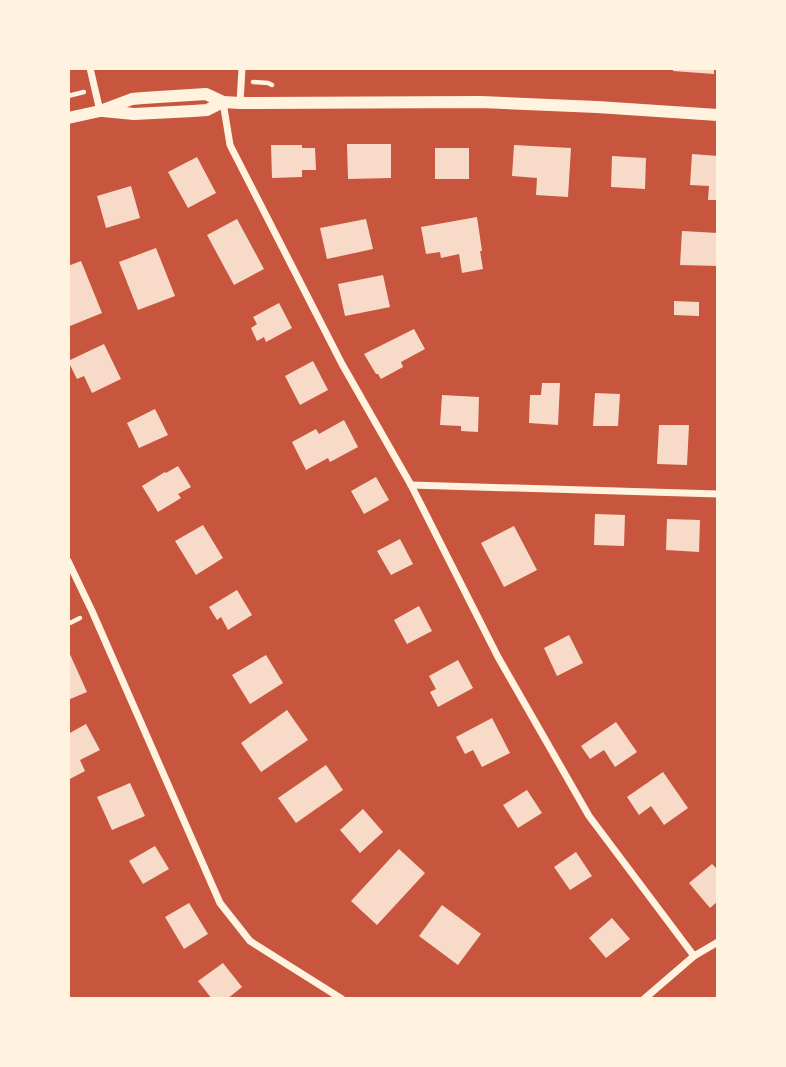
<svg xmlns="http://www.w3.org/2000/svg" width="786" height="1067" font-family="'Nunito Sans',sans-serif">
<rect width="100%" height="100%" fill="#c8553d"/>
<!-- building -->
<g fill="#f7dbc8">
<path d="M674 68H714V74L673 71Z"/>
<path d="M347 144H391V178L348 179Z"/>
<path d="M271 145H302V148H315L316 170H302V177L272 178Z"/>
<path d="M514 145 571 148 568 197 536 195 537 178 512 176Z"/>
<rect x="435" y="148" width="34" height="31"/>
<path d="M692 154 718 156V200H708L709 186 690 185Z"/>
<path d="M612 156 646 158 645 189 611 187Z"/>
<path d="M197 157 216 193 188 208 168 172Z"/>
<path d="M131 186 140 218 106 228 97 196Z"/>
<path d="M477 217 482 251H480L483 269 462 273 459 254 441 258 440 252 426 254 421 227Z"/>
<path d="M237 219 264 269 234 285 207 235Z"/>
<path d="M366 219 373 249 327 259 320 228Z"/>
<path d="M682 231 718 233V266L680 265Z"/>
<path d="M156 248 175 296 138 310 119 262Z"/>
<path d="M81 261 102 313 70 326 68 322V266Z"/>
<path d="M383 275 390 307 345 316 338 284Z"/>
<path d="M674 301 699 302V316L674 315Z"/>
<path d="M279 303 292 328 266 342 264 337 257 341 251 328 257 324 253 317Z"/>
<path d="M414 329 425 349 401 362 403 367 381 379 378 374H376L364 354Z"/>
<path d="M104 344 121 379 92 393 84 376 77 379 68 361Z"/>
<path d="M313 361 328 390 300 405 285 376Z"/>
<path d="M542 383H560L558 425 529 423 530 395H541Z"/>
<path d="M595 393 620 394 618 426H593Z"/>
<path d="M442 395 479 397 478 432 461 431V426L440 425Z"/>
<path d="M155 409 168 435 139 448 127 423Z"/>
<path d="M344 420 358 447 330 462 328 458 306 470 292 442 316 429 319 434Z"/>
<path d="M659 425H689L687 465 657 464Z"/>
<path d="M178 466 191 487 178 494 181 498 158 512 142 486 165 472 166 473Z"/>
<path d="M376 477 389 500 364 514 351 491Z"/>
<path d="M595 514 625 515 624 546 594 545Z"/>
<path d="M667 519 700 520 699 552 666 550Z"/>
<path d="M203 525 223 558 196 575 175 541Z"/>
<path d="M514 526 537 570 504 587 481 543Z"/>
<path d="M400 539 413 564 391 575 377 551Z"/>
<path d="M237 590 252 615 228 630 221 617 217 620 209 607Z"/>
<path d="M419 606 432 631 407 644 394 620Z"/>
<path d="M569 635 583 663 557 676 544 648Z"/>
<path d="M68 650 87 692 68 700Z"/>
<path d="M266 655 283 683 250 704 232 675Z"/>
<path d="M458 660 473 688 438 707 430 692 436 689 429 676Z"/>
<path d="M287 710 308 740 261 772 241 743Z"/>
<path d="M492 718 510 753 482 767 473 750 465 754 456 737Z"/>
<path d="M616 722 637 752 615 767 604 750 590 759 581 746Z"/>
<path d="M86 724 100 750 80 760 85 771 68 780V734Z"/>
<path d="M326 765 343 790 296 823 278 798Z"/>
<path d="M663 772 688 808 664 825 651 806 639 815 627 797Z"/>
<path d="M130 783 145 816 112 830 97 797Z"/>
<path d="M527 790 542 813 518 828 503 805Z"/>
<path d="M363 809 383 832 360 853 340 830Z"/>
<path d="M155 846 169 869 143 884 129 861Z"/>
<path d="M399 849 425 873 377 925 351 901Z"/>
<path d="M576 852 592 876 570 890 554 867Z"/>
<path d="M712 864 718 870V901L710 908 689 883Z"/>
<path d="M189 903 208 934 184 949 165 917Z"/>
<path d="M442 905 481 934 458 965 419 936Z"/>
<path d="M612 918 630 939 606 958 589 938Z"/>
<path d="M223 963 242 987 227 999H212L198 981Z"/>
</g>
<g fill="none" stroke-linecap="round" stroke-linejoin="round">
<!-- path -->
<g stroke="#fff3e0" stroke-width="4.5">
<path d="M253 82 268 83 272 85"/>
<path d="M68 96 84 92"/>
<path d="M68 624 80 618"/>
</g>
<!-- minor -->
<g stroke="#fff3e0" stroke-width="7">
<path d="M90 68 100 111"/>
<path d="M223 102 230 145 342 364 411 485 498 657 589 816 694 956"/>
<path d="M240 103 242 68"/>
<path d="M411 485 718 494"/>
<path d="M68 561 92 611 220 903 250 941 342 999"/>
<path d="M644 999 694 956 718 942"/>
</g>
<!-- tertiary -->
<g stroke="#fff3e0" stroke-width="12">
<path d="M103 111 134 114 193 111 207 110 223 102"/>
<path d="M68 118 100 111 132 99 143 98 206 94 223 102 240 103 481 102 597 107 718 115"/>
</g>
</g>
<!-- border -->
<rect width="786" height="1067" fill="none" stroke="#fff3e0" stroke-width="140"/>
</svg>
